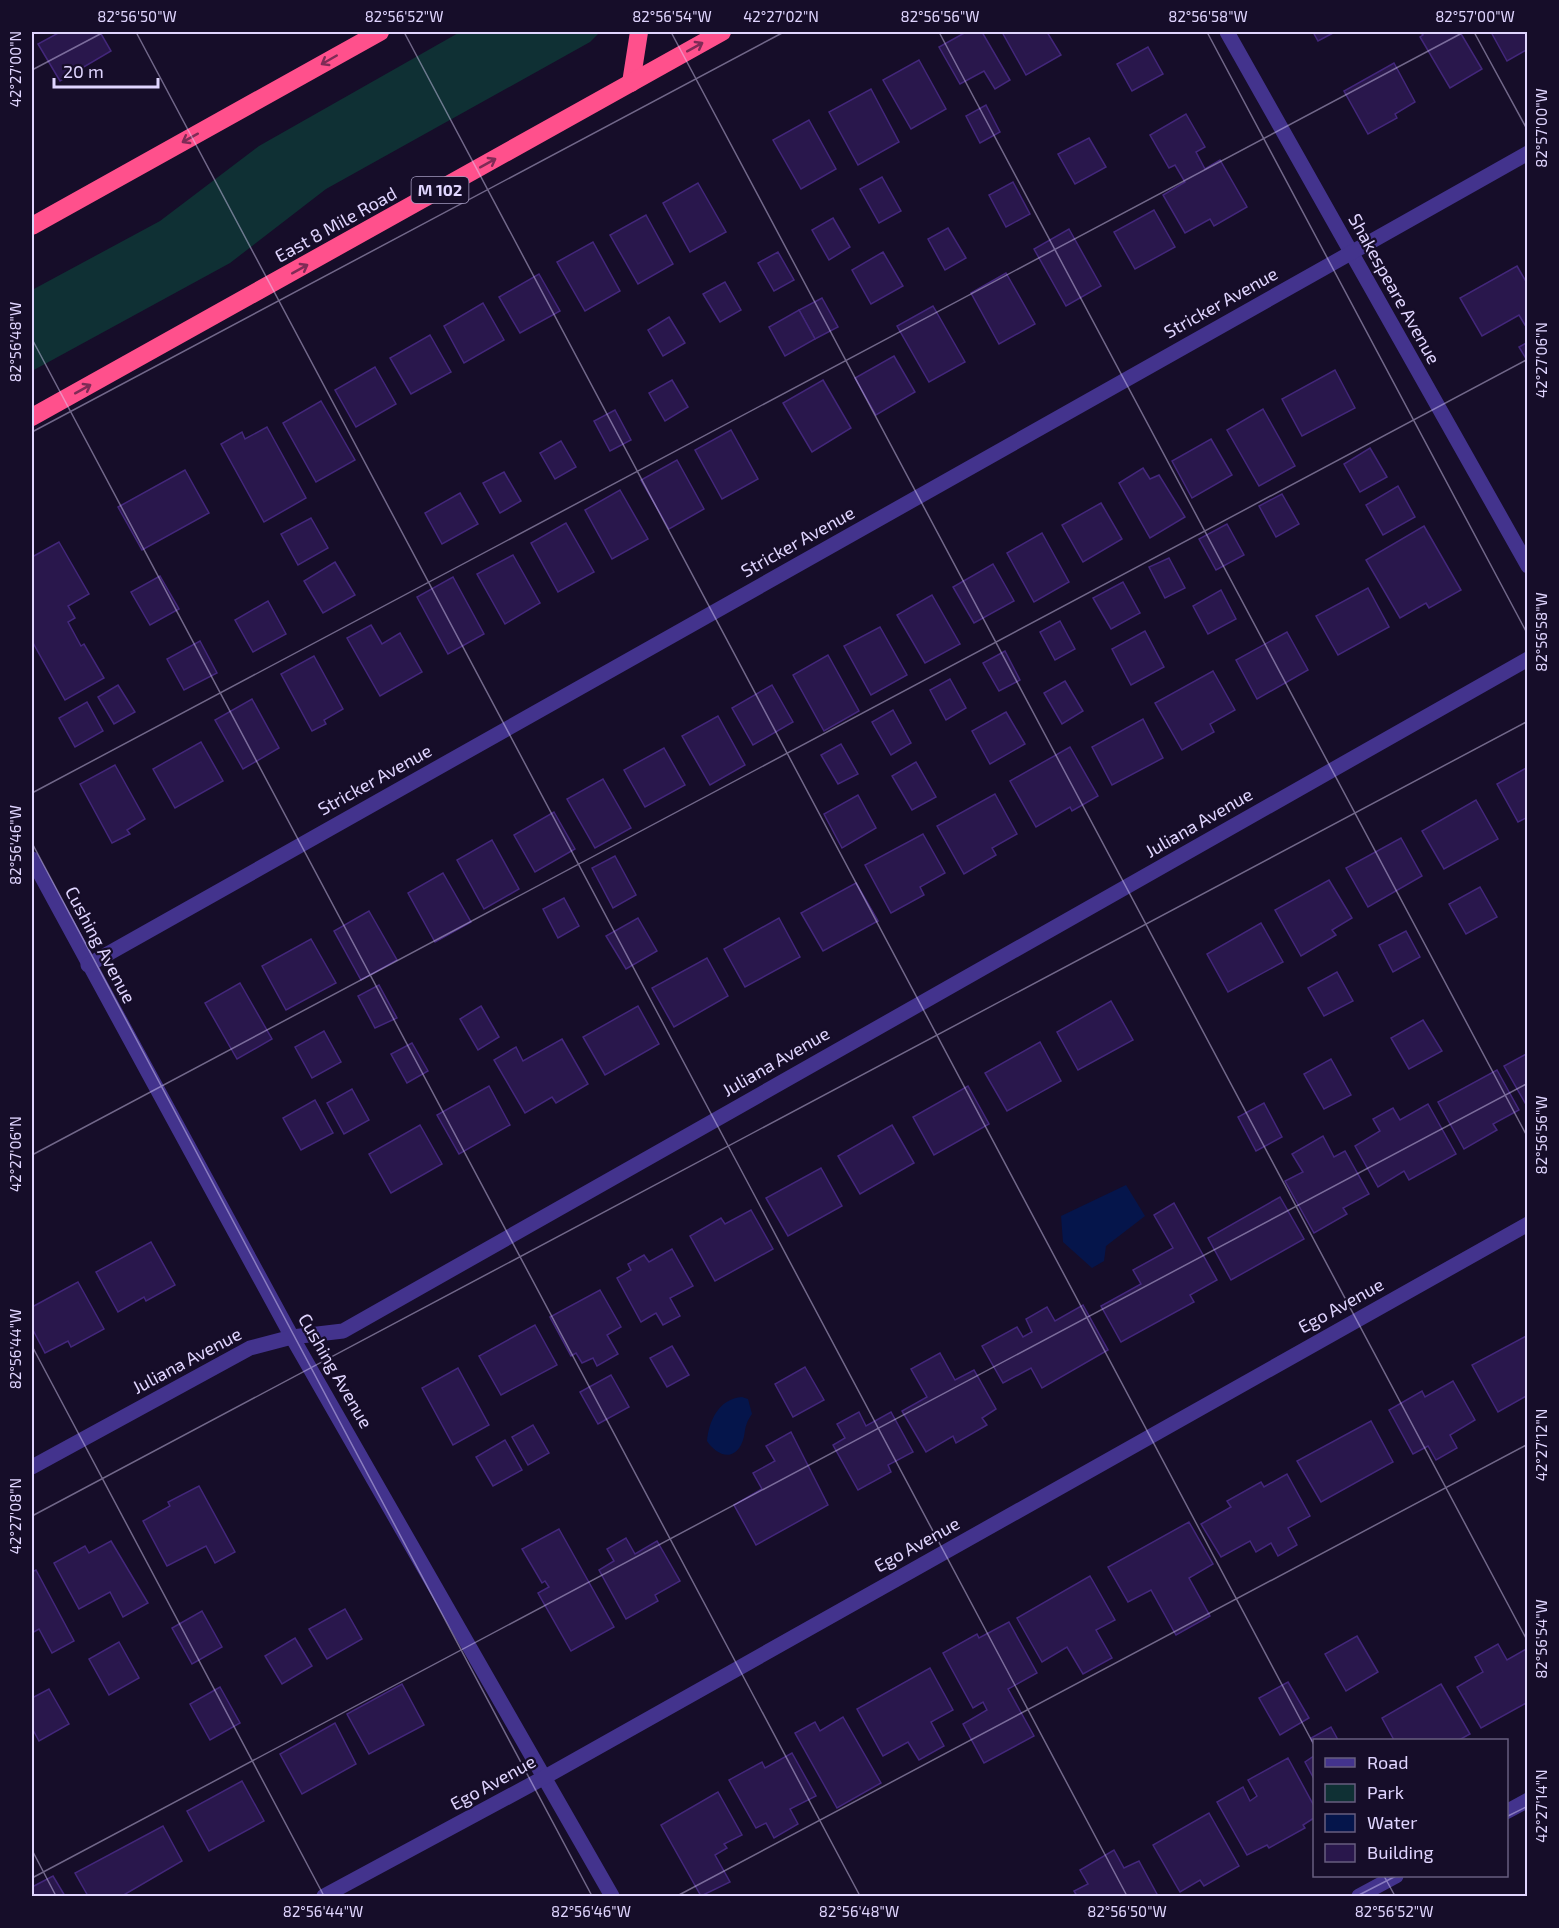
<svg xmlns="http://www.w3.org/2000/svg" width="1559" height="1928" font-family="'Exo 2',sans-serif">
<rect width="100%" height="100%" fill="#160d29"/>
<!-- green -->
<path fill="#0f3034" d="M460 32H600L590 42 326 189 230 263 32 371V290L160 221 259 146Z"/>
<!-- water -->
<g fill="#05154b">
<path d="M1126 1185 1145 1216 1106 1246 1104 1261 1092 1268 1063 1242 1061 1216Z"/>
<path d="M742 1397 748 1399 752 1414C742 1428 747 1434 741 1445 731 1463 715 1453 707 1441 709 1420 719 1399 742 1397Z"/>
</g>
<!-- building -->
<g fill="#29174c" stroke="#43277b" stroke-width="1.5">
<path d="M60 32H100L111 51 60 81 38 44Z"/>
<path d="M966 32H982L1010 80 995 89 984 71 960 84 939 47Z"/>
<path d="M1002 32H1047L1061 55 1026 75Z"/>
<path d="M1313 32H1335L1318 41Z"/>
<path d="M1420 32H1460L1482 69 1450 88 1420 37 1423 35Z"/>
<path d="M1491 32H1528V49L1507 61Z"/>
<path d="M1148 47 1163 74 1132 91 1117 64Z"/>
<path d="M919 60 946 109 911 129 883 80Z"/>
<path d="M1394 63 1415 102 1395 114 1397 118 1368 134 1344 91Z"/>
<path d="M871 89 899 142 858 165 829 112Z"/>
<path d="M986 105 1000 132 980 143 966 116Z"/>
<path d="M1186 114 1205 147 1196 152 1205 169 1220 160 1247 207 1214 226 1210 219 1185 233 1163 195 1185 182 1175 165 1169 168 1150 135Z"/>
<path d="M809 120 836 169 801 189 773 140Z"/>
<path d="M1089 138 1106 167 1075 184 1058 154Z"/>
<path d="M882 177 901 211 879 223 860 189Z"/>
<path d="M1013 182 1030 214 1006 227 989 195Z"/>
<path d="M698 183 726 232 690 252 663 203Z"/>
<path d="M1154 210 1175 247 1135 269 1114 232Z"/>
<path d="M646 215 673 264 638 284 610 235Z"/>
<path d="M833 218 850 247 829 260 812 230Z"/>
<path d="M948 228 966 258 945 270 928 239Z"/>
<path d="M1069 229 1101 286 1066 306 1034 249Z"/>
<path d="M593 242 620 291 585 311 557 262Z"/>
<path d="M778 252 794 280 774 291 758 263Z"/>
<path d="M883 252 903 286 871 304 852 270Z"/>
<path d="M1517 266 1528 285V324L1525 325 1519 315 1482 336 1460 298Z"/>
<path d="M1006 273 1035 324 999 344 971 293Z"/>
<path d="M539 274 560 311 520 333 499 297Z"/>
<path d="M725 282 741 310 720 322 703 294Z"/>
<path d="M822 298 838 327 815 339 799 310Z"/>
<path d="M483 303 504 340 464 363 444 326Z"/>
<path d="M933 306 965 362 929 382 897 326Z"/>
<path d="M799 310 815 339 785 356 769 327Z"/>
<path d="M669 317 685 343 663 356 648 330Z"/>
<path d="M430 335 451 372 411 394 390 358Z"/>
<path d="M1528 342V362L1519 347Z"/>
<path d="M894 356 915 392 876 415 855 378Z"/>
<path d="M375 367 396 404 356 427 335 390Z"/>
<path d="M1335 370 1355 408 1302 436 1282 399Z"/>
<path d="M672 380 688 407 665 421 649 393Z"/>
<path d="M823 380 851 428 812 452 783 403Z"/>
<path d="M321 401 355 460 316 482 283 423Z"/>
<path d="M1263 409 1295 466 1259 486 1227 430Z"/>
<path d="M615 410 631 440 610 451 594 421Z"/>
<path d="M267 427 306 498 264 522 221 444 242 432 245 439Z"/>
<path d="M731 430 758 479 722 499 695 450Z"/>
<path d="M1211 439 1232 475 1192 498 1172 461Z"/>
<path d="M561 441 576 467 555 479 540 453Z"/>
<path d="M1370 448 1387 477 1360 492 1344 464Z"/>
<path d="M677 460 704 509 669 529 641 480Z"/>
<path d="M1143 468 1150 479 1159 475 1185 517 1150 538 1119 483Z"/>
<path d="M185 470 209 513 142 550 118 507Z"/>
<path d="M504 472 521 501 500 513 483 483Z"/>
<path d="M1398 486 1415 517 1383 535 1366 505Z"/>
<path d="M620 490 648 539 612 559 585 510Z"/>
<path d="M460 493 478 524 442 544 425 513Z"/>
<path d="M1282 494 1299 524 1276 537 1259 506Z"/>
<path d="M1101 503 1122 539 1083 562 1062 525Z"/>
<path d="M311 518 328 548 298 565 281 534Z"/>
<path d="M566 523 594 572 558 592 531 543Z"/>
<path d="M1227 524 1244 555 1216 570 1199 539Z"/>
<path d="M1424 526 1461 590 1429 608 1426 603 1400 618 1366 560Z"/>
<path d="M1042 533 1069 582 1034 602 1007 553Z"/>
<path d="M59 542 89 594 68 606 75 618 68 622 81 646 84 644 104 678 65 700 32 641V557Z"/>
<path d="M513 555 540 603 505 624 477 574Z"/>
<path d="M1169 558 1185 588 1165 598 1149 567Z"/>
<path d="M335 562 355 595 323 613 304 581Z"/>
<path d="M993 564 1014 601 974 623 953 587Z"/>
<path d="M160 576 179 609 150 625 131 592Z"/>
<path d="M453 577 484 634 448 654 417 597Z"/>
<path d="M1123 582 1140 613 1111 629 1093 598Z"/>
<path d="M1368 588 1389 627 1338 655 1316 616Z"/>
<path d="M1221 590 1236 619 1208 634 1193 606Z"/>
<path d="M932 595 960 644 925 663 897 615Z"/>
<path d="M268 601 286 634 253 652 235 620Z"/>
<path d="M1060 621 1075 649 1055 660 1040 632Z"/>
<path d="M371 625 382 644 400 633 422 672 380 696 347 638Z"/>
<path d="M880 627 907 675 871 695 844 646Z"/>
<path d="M1145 631 1164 667 1131 685 1112 649Z"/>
<path d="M1287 632 1308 670 1257 699 1236 660Z"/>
<path d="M200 641 217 673 184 690 167 659Z"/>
<path d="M1005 651 1020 680 999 691 983 663Z"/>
<path d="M828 655 859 711 824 731 793 675Z"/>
<path d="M314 656 343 709 324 720 326 724 312 731 281 674Z"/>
<path d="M1213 671 1235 710 1210 724 1214 732 1182 750 1155 703Z"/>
<path d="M950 679 966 708 946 720 930 690Z"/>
<path d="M1065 681 1083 711 1062 724 1044 693Z"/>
<path d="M118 685 135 712 114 724 98 697Z"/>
<path d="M772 685 793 722 753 745 732 708Z"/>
<path d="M252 699 279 748 243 769 215 720Z"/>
<path d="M87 702 103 731 75 747 59 718Z"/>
<path d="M893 710 911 743 891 755 872 722Z"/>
<path d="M1006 712 1025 744 990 764 972 731Z"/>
<path d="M718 716 745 765 710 785 682 736Z"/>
<path d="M1143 719 1163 758 1112 785 1092 747Z"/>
<path d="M201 742 223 781 175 808 153 769Z"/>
<path d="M841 744 858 774 838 784 821 755Z"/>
<path d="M1070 747 1098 796 1072 811 1070 807 1036 827 1010 781Z"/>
<path d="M664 748 685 785 645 807 624 770Z"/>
<path d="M916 762 936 797 912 810 892 776Z"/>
<path d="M115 765 145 819 127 830 130 834 112 843 80 784Z"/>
<path d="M1528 767V817L1518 822 1497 784Z"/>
<path d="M603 779 631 828 595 848 567 799Z"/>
<path d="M995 794 1017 834 992 848 996 855 964 874 937 826Z"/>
<path d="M858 795 876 828 842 848 824 814Z"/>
<path d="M1476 800 1498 839 1444 869 1422 831Z"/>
<path d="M554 812 575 849 535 872 514 835Z"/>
<path d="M923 834 945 873 920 887 924 895 891 913 865 865Z"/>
<path d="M1401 838 1422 876 1368 907 1346 868Z"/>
<path d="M492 840 519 889 484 909 457 860Z"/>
<path d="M615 856 636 895 613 908 592 868Z"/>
<path d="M443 873 471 922 435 942 408 893Z"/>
<path d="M1329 880 1352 918 1332 930 1336 935 1301 956 1275 910Z"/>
<path d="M856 883 878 921 823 951 801 913Z"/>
<path d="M1480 887 1497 917 1466 934 1449 904Z"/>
<path d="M564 898 579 926 558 938 543 909Z"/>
<path d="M369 911 397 960 361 980 334 931Z"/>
<path d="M638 918 657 951 626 969 606 936Z"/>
<path d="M779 918 800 957 745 987 724 949Z"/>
<path d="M1261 923 1283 962 1228 992 1207 954Z"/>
<path d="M1406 931 1420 957 1393 972 1379 945Z"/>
<path d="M311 939 336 983 286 1010 262 966Z"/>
<path d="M707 958 728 996 674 1027 652 988Z"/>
<path d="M1337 972 1353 1001 1324 1016 1308 988Z"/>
<path d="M240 983 272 1039 237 1059 205 1003Z"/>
<path d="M379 985 397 1018 375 1028 358 996Z"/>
<path d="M1111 1001 1133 1040 1078 1070 1057 1032Z"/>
<path d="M481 1006 499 1037 478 1050 460 1019Z"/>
<path d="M638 1006 659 1044 605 1075 583 1037Z"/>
<path d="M1423 1020 1442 1051 1409 1069 1391 1038Z"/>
<path d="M324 1031 341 1062 312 1078 295 1047Z"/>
<path d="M562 1039 588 1084 556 1103 552 1097 525 1113 494 1060 516 1047 523 1061Z"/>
<path d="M1040 1042 1061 1081 1007 1111 985 1073Z"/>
<path d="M412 1043 428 1071 407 1083 391 1054Z"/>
<path d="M1528 1053V1108L1504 1066Z"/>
<path d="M1331 1059 1351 1095 1324 1109 1304 1074Z"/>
<path d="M1497 1070 1519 1110 1493 1124 1497 1130 1464 1149 1438 1102Z"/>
<path d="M489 1086 510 1125 459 1154 437 1115Z"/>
<path d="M968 1086 989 1124 934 1155 913 1117Z"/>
<path d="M352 1089 369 1120 344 1134 327 1103Z"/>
<path d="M315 1100 333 1133 301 1150 283 1118Z"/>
<path d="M1264 1103 1282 1137 1256 1151 1238 1117Z"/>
<path d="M1428 1104 1456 1154 1409 1180 1404 1171 1378 1187 1355 1146 1380 1131 1373 1119 1393 1108 1400 1120Z"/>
<path d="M420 1125 442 1164 391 1193 369 1154Z"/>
<path d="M892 1125 914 1163 860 1194 838 1156Z"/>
<path d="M1323 1136 1334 1157 1345 1151 1369 1194 1343 1208 1347 1214 1314 1233 1285 1181 1303 1172 1292 1154Z"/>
<path d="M821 1168 842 1206 788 1236 766 1198Z"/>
<path d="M1280 1197 1304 1239 1231 1280 1208 1238Z"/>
<path d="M1174 1203 1217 1280 1190 1295 1194 1302 1121 1342 1101 1306 1141 1284 1133 1270 1173 1248 1154 1215Z"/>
<path d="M751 1210 773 1249 715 1281 690 1236 721 1218 725 1224Z"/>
<path d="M151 1242 175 1285 146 1301 144 1297 118 1312 96 1272Z"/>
<path d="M672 1249 693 1286 670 1298 680 1316 663 1325 656 1313 641 1322 617 1278 631 1270 628 1264 644 1255 649 1262Z"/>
<path d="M78 1282 104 1329 71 1347 68 1341 45 1353 32 1328V1307Z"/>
<path d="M600 1290 621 1327 607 1335 618 1354 597 1366 593 1358 582 1363 576 1353 571 1356 550 1317Z"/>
<path d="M1083 1305 1108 1350 1042 1388 1031 1368 1003 1383 982 1346 1017 1327 1023 1337 1032 1332 1026 1319 1047 1307 1055 1321Z"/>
<path d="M535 1325 557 1365 501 1395 479 1356Z"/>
<path d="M1528 1335V1395L1498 1412 1472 1365Z"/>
<path d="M672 1346 689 1375 667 1387 650 1358Z"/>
<path d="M940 1353 955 1380 974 1370 996 1409 982 1418 987 1425 956 1443 953 1436 926 1452 902 1411 927 1397 911 1369Z"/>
<path d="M805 1367 824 1400 793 1417 775 1384Z"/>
<path d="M458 1368 489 1425 453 1445 422 1388Z"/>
<path d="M611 1375 629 1407 598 1424 580 1392Z"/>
<path d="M1453 1381 1475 1420 1450 1435 1457 1448 1436 1460 1428 1446 1413 1454 1389 1410 1422 1391 1425 1397Z"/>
<path d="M859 1412 866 1426 891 1412 913 1452 888 1465 891 1472 858 1490 833 1445 845 1438 837 1424Z"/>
<path d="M1371 1421 1393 1462 1321 1502 1297 1461Z"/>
<path d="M533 1425 549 1453 528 1465 512 1437Z"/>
<path d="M791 1432 828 1505 756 1545 734 1505 762 1489 753 1473 775 1461 766 1446Z"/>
<path d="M505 1440 522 1470 493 1486 476 1457Z"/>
<path d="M1287 1474 1310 1516 1288 1528 1297 1545 1278 1556 1271 1543 1256 1552 1250 1541 1221 1557 1201 1524 1231 1507 1227 1501 1261 1482 1264 1487Z"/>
<path d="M199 1486 235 1552 215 1563 206 1546 167 1566 143 1521 170 1506 168 1502Z"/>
<path d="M1189 1522 1213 1564 1189 1578 1210 1616 1176 1635 1151 1590 1128 1602 1108 1567Z"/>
<path d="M559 1529 614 1627 571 1651 538 1593 549 1587 545 1581 542 1583 522 1549Z"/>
<path d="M626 1538 635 1554 657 1541 680 1581 655 1595 658 1601 626 1619 599 1570 614 1561 607 1549Z"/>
<path d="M111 1541 148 1603 123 1617 110 1592 79 1609 54 1563 85 1546 89 1553Z"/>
<path d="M36 1570 74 1641 52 1653 39 1629 32 1633V1572Z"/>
<path d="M1090 1576 1115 1620 1096 1630 1112 1658 1083 1674 1067 1647 1042 1662 1017 1618Z"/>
<path d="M345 1609 362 1639 327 1659 309 1629Z"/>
<path d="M202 1611 222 1647 192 1664 172 1628Z"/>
<path d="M1009 1622 1037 1673 1008 1689 1034 1736 984 1763 963 1724 987 1710 983 1702 973 1708 943 1653 977 1634 979 1638Z"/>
<path d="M1357 1636 1378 1672 1346 1691 1325 1654Z"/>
<path d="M295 1638 312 1666 282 1684 265 1656Z"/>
<path d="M119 1642 139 1678 109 1695 89 1659Z"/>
<path d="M1498 1644 1507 1660 1528 1648V1702L1481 1728 1457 1687 1483 1672 1475 1657Z"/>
<path d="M930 1668 953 1710 931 1722 944 1746 919 1760 908 1742 883 1756 857 1709Z"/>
<path d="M1288 1682 1309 1718 1280 1735 1259 1698Z"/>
<path d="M402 1684 424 1725 369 1754 347 1714Z"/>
<path d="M1441 1684 1470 1734 1459 1740H1394L1382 1718Z"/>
<path d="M220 1687 240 1723 210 1740 190 1704Z"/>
<path d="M49 1689 69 1724 39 1741 32 1728V1698Z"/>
<path d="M843 1717 881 1783 837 1808 795 1733 815 1722 820 1731Z"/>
<path d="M335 1723 356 1764 302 1794 280 1754Z"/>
<path d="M1331 1727 1338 1740H1314V1745L1311 1738Z"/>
<path d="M792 1753 816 1796 790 1809 798 1824 774 1838 766 1823 756 1828 729 1780 762 1762 765 1768Z"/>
<path d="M1314 1756V1779L1305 1762Z"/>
<path d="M1288 1758 1314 1806V1818L1303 1825 1305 1828 1269 1848 1267 1845 1247 1855 1217 1802 1243 1787 1250 1801 1257 1796 1248 1780Z"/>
<path d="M242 1781 264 1821 209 1851 187 1811Z"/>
<path d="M718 1792 742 1835 724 1844 727 1848 715 1855 730 1882 701 1896 661 1825Z"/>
<path d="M1209 1813 1239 1866 1204 1886 1200 1880 1180 1892 1153 1845Z"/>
<path d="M163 1826 182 1861 122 1896H88L75 1873Z"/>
<path d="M1114 1850 1124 1868 1139 1861 1158 1896H1077L1074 1891 1088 1884 1080 1870Z"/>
<path d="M53 1876 65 1896H32V1887Z"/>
</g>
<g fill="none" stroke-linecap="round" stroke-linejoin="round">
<!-- minor -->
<g stroke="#43338d" stroke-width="15">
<path d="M1227 32 1528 566"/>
<path d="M32 859 292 1337 612 1896"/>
<path d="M88 965 1528 153"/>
<path d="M32 1467 250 1348 292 1337 343 1331 1528 659"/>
<path d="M1506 1812 1528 1800"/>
<path d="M324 1896 545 1777 1528 1224"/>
<path d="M1359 1896 1396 1876"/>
</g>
<!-- highway -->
<g stroke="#ff508c" stroke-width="18">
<path d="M631 83 639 32"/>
<path d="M32 226 380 32"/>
<path d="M32 417 722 32"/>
</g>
</g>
<!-- one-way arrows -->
<defs><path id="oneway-shaft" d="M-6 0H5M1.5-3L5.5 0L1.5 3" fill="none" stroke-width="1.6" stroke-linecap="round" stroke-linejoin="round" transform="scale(1.5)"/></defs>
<g stroke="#7f2b56">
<use href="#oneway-shaft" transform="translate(695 47) rotate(-29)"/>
<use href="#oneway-shaft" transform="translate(329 60) rotate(150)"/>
<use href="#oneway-shaft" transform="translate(190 138) rotate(151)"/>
<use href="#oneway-shaft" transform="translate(488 163) rotate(-29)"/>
<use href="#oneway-shaft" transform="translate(300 269) rotate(-29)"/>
<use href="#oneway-shaft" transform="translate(83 389) rotate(-29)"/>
</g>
<!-- ticks -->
<path fill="none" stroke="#e0d5ff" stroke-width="1.5" stroke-opacity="0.45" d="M136 32 1127 1896M404 32 1314 1745M671 32 1528 1642M939 32 1528 1138M1207 32 1528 635M1474 32 1528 131M32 70 104 32M32 339 860 1896M32 432 784 32M32 793 1464 32M32 843 592 1896M32 1155 1528 359M32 1346 324 1896M32 1516 1528 721M1506 1817 1528 1806M32 1850 56 1896M1384 1876 1395 1896M32 1878 1528 1083M677 1896 1528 1444M1357 1896 1396 1876"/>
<g text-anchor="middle" stroke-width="4.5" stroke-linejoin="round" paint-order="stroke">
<!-- shield labels -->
<rect fill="#160d29" stroke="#a399bf" stroke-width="1.5" x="411.5" y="177" width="57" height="26" rx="4.5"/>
<g font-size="16" font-weight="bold" fill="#e0d5ff">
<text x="440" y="196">M 102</text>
</g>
<!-- street labels -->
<g font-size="18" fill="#e0d5ff" stroke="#160d29">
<text transform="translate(336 225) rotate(-29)" y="6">East 8 Mile Road</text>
<text transform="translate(1394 289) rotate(61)" y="6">Shakespeare Avenue</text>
<text transform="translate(1221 303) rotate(-29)" y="6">Stricker Avenue</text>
<text transform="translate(798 542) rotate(-29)" y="6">Stricker Avenue</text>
<text transform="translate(375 780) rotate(-29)" y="6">Stricker Avenue</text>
<text transform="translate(1199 823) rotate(-30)" y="6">Juliana Avenue</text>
<text transform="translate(100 945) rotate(62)" y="6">Cushing Avenue</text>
<text transform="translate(776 1062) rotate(-30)" y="6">Juliana Avenue</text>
<text transform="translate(1341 1306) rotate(-29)" y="6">Ego Avenue</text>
<text transform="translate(187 1361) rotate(-28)" y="6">Juliana Avenue</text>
<text transform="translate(335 1371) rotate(60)" y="6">Cushing Avenue</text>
<text transform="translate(917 1545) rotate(-29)" y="6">Ego Avenue</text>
<text transform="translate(493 1783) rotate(-29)" y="6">Ego Avenue</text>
</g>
</g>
<!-- border -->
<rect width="1559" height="1928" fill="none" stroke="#160d29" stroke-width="66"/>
<!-- legend -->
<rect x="1313" y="1739" width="195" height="138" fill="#160d29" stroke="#675d7f" stroke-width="1.5"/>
<rect x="1325" y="1758" width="30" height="9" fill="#43338d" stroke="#675d7f" stroke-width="1.5"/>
<text x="1367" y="1769" font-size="18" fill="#e0d5ff">Road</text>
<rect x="1325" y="1784" width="30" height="18" fill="#0f3034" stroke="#675d7f" stroke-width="1.5"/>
<text x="1367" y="1799" font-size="18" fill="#e0d5ff">Park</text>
<rect x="1325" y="1814" width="30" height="18" fill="#05154b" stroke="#675d7f" stroke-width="1.5"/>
<text x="1367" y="1829" font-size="18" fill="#e0d5ff">Water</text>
<rect x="1325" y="1844" width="30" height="18" fill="#29174c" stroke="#675d7f" stroke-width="1.5"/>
<text x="1367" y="1859" font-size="18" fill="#e0d5ff">Building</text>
<!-- scale -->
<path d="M54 78v9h104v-9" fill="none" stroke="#e0d5ff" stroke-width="3"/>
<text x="63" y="78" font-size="18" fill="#e0d5ff" stroke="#160d29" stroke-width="4.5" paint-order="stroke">20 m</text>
<rect x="33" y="33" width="1493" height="1862" fill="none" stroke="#e0d5ff" stroke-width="2"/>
<g font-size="15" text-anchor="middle" fill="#e0d5ff">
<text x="137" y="22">82°56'50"W</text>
<text x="404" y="22">82°56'52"W</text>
<text x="672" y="22">82°56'54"W</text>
<text x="781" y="22">42°27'02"N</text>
<text x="940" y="22">82°56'56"W</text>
<text x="1208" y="22">82°56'58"W</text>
<text x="1475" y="22">82°57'00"W</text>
<text transform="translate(16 69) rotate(-90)" y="5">42°27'00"N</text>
<text transform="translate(1542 128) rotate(-90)" y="5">82°57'00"W</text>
<text transform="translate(16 342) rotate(-90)" y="5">82°56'48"W</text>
<text transform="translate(1542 360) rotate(-90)" y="5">42°27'06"N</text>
<text transform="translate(1542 632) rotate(-90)" y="5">82°56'58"W</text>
<text transform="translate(16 845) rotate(-90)" y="5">82°56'46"W</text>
<text transform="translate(1542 1135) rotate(-90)" y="5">82°56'56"W</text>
<text transform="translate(16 1154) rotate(-90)" y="5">42°27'06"N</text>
<text transform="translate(16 1349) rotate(-90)" y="5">82°56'44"W</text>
<text transform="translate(1542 1445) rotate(-90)" y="5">42°27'12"N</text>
<text transform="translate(16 1516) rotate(-90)" y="5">42°27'08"N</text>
<text transform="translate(1542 1639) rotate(-90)" y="5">82°56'54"W</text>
<text transform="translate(1542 1806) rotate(-90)" y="5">42°27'14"N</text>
<text x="323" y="1917">82°56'44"W</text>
<text x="591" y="1917">82°56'46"W</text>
<text x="859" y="1917">82°56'48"W</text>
<text x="1127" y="1917">82°56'50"W</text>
<text x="1394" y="1917">82°56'52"W</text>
</g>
</svg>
